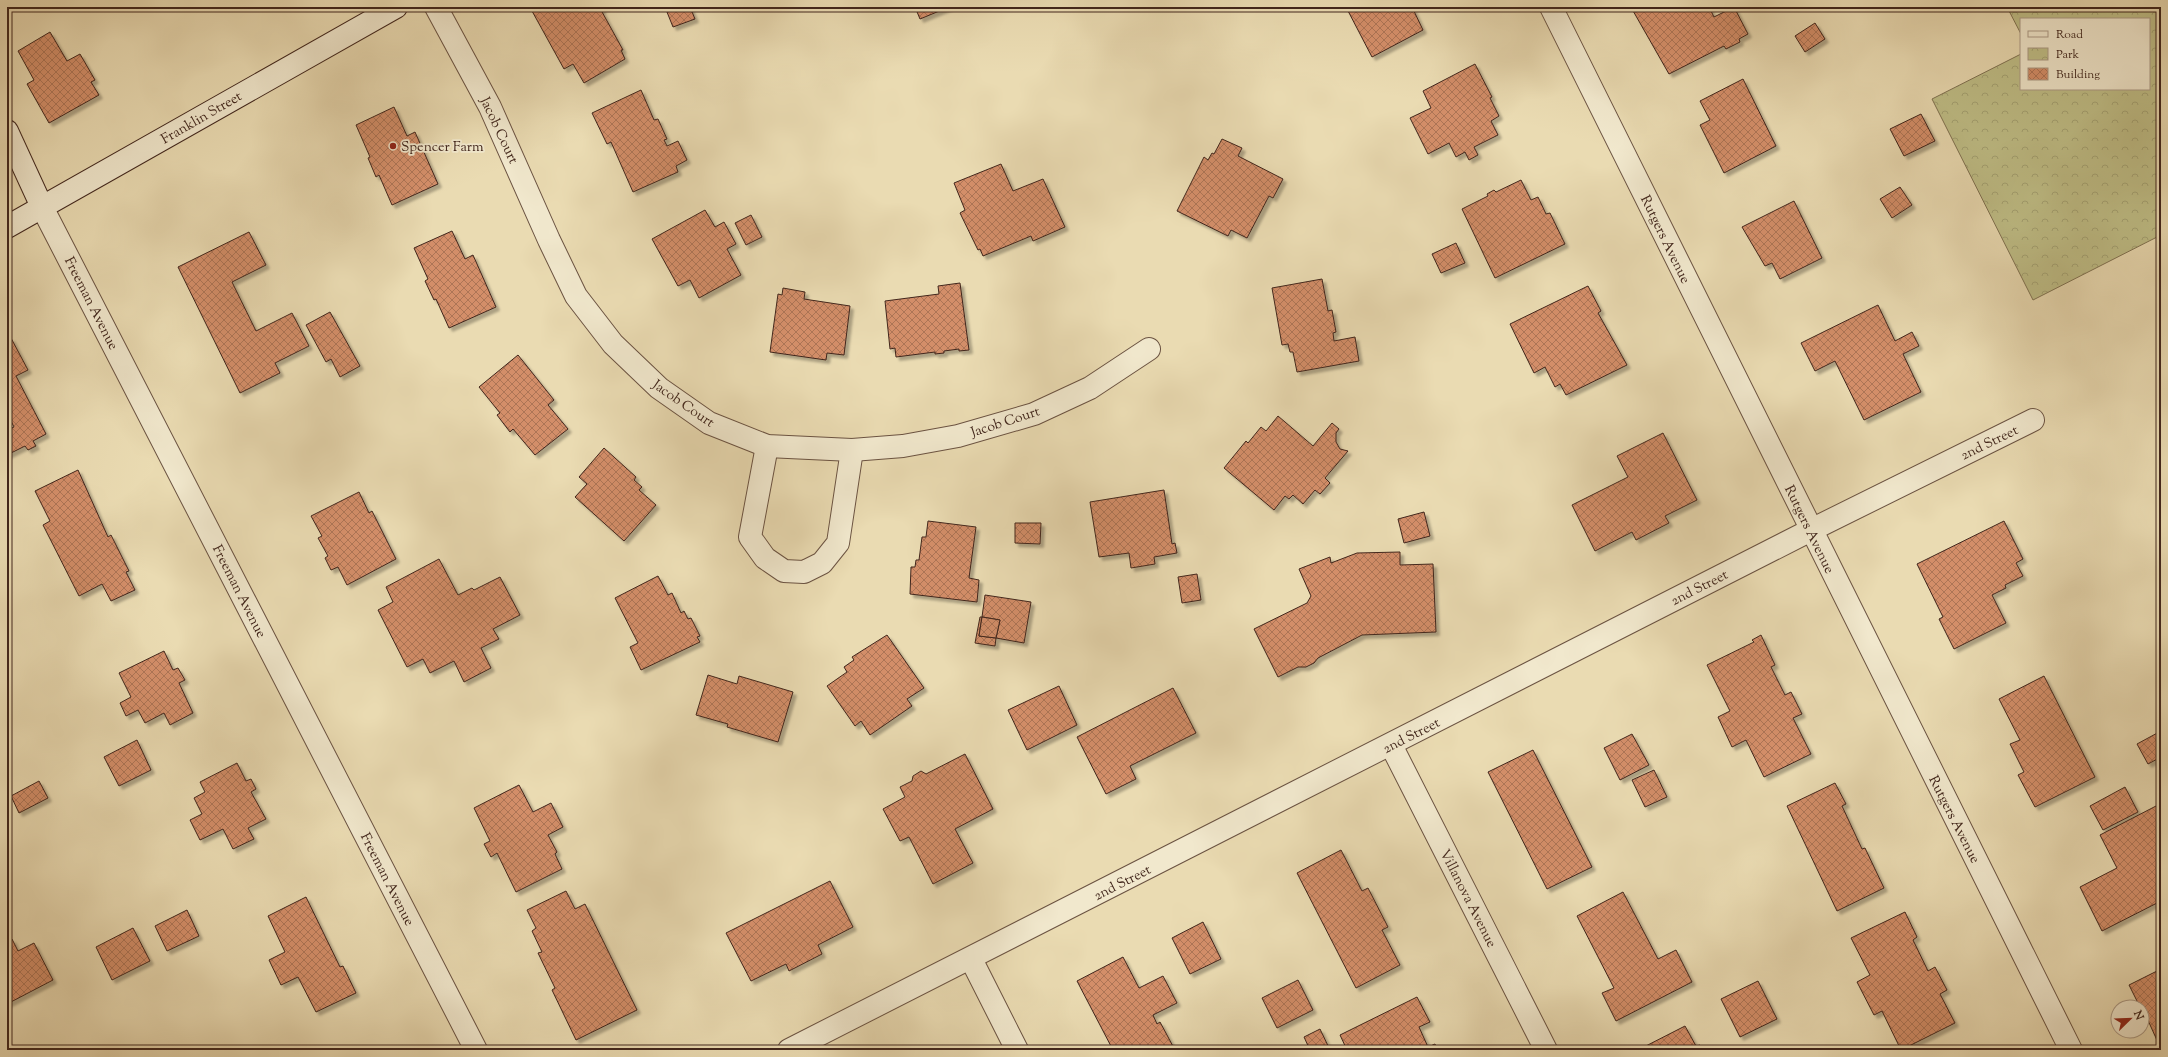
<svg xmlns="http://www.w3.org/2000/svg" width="2168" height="1057" font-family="'Sorts Mill Goudy',serif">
<defs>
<pattern id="park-crowns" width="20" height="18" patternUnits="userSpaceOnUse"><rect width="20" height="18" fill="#bfbe87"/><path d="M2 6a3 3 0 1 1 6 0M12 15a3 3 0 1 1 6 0" fill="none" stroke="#a5a374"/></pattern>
<pattern id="building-cross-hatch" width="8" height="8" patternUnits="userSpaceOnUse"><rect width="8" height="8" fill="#d38e69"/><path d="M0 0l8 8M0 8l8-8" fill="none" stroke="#ad7456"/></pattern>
<filter id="shadow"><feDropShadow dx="3.5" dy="3.5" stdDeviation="1" flood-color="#0004"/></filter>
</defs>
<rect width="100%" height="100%" fill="#eadbb2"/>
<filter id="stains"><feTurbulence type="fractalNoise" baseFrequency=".005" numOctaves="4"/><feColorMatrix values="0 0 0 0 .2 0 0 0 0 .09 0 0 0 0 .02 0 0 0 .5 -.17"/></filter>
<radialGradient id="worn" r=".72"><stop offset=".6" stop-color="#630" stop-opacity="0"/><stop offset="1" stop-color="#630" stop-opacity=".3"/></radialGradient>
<!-- park -->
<path fill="url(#park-crowns)" stroke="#807252" d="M2007 7H2161V235L2033 300 1932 99 2021 54V89H2149V19H2021V34Z"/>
<!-- building -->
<g fill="url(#building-cross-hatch)" stroke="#41261c" filter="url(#shadow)">
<path d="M540 7H602L603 9 601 10 623 50H621L625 59 584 83 573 64 564 69 532 11Z"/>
<path d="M665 7H690L695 19 673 27Z"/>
<path d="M915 7H949L920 19Z"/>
<path d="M1346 7H1412L1423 30 1372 57Z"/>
<path d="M1636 7H1709L1714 17 1734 7 1748 34 1739 39 1740 42 1726 49 1724 46 1669 74 1632 9Z"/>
<path d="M1815 23 1825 39 1805 52 1795 36Z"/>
<path d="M50 32 67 61 80 54 95 80 91 82 99 95 49 123 27 84 34 80 18 51Z"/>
<path d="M1475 64 1492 97 1490 98 1499 116 1491 121 1498 135 1474 147 1478 155 1469 160 1465 152 1456 157 1449 143 1428 154 1410 118 1431 108 1423 91Z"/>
<path d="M1743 79 1776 146 1724 173 1700 125 1710 120 1700 101Z"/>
<path d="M641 90 654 120 658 119 667 139 664 140 667 146 678 141 687 160 676 166 678 172 633 192 611 142 607 144 592 113Z"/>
<path d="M394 107 407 136 415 132 438 184 392 205 379 175 376 177 368 158 370 157 356 125Z"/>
<path d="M1921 114 1935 141 1904 156 1890 129Z"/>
<path d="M1222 139 1242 148 1238 156 1283 179 1273 198 1269 196 1247 238 1231 230 1228 236 1177 211 1204 157 1208 160 1212 153 1214 154Z"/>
<path d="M1001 164 1013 191 1043 179 1065 227 1033 241 1031 236 983 256 980 249 978 250 960 213 965 210 954 183Z"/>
<path d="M1521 180 1531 200 1538 197 1546 214 1550 213 1565 244 1495 278 1462 209 1488 196 1487 194 1494 190 1496 192Z"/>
<path d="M1900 187 1912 205 1892 218 1880 199Z"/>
<path d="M1794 201 1822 258 1780 279 1772 263 1765 266 1742 227Z"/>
<path d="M705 210 715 227 724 222 736 244 727 249 741 275 699 298 690 280 678 286 652 239Z"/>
<path d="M751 215 762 237 746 245 735 223Z"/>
<path d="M452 231 465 259 473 255 496 307 449 328 436 299 434 300 425 281 428 279 414 248Z"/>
<path d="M249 232 266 265 232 282 256 331 292 313 309 346 275 363 280 373 240 393 178 267Z"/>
<path d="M1456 243 1465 263 1441 273 1432 254Z"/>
<path d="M1322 279 1328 311 1332 310 1336 332 1333 333 1334 341 1355 337 1359 361 1297 372 1293 352H1290L1288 344 1282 345 1272 288Z"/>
<path d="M960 283 969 350 959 351V349L944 351V353L935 354V352L896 357 895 348 890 349 885 301 939 294 938 286Z"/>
<path d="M1588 286 1601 311 1598 313 1627 365 1566 395 1560 384 1555 387 1545 367 1534 373 1510 324Z"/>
<path d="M783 288 805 292 804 299 850 306 844 355 827 353 826 360 770 352 778 294 782 295Z"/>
<path d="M1878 305 1895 341 1912 332 1919 346 1903 354 1921 392 1864 420 1835 361 1815 371 1801 343Z"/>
<path d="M330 312 360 366 340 377 331 359 326 362 306 325Z"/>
<path d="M11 338 28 370 16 376 46 434 33 441 36 446 28 450 25 446 7 455V430L14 427 7 413V340Z"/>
<path d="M518 355 554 400 548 405 568 429 535 455 513 429 510 432 497 415 500 413 479 387Z"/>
<path d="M1278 416 1313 446 1332 423 1339 429 1336 433V442L1340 449 1348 451 1325 478 1330 483 1320 494 1315 490 1303 504 1293 495 1289 499 1285 496 1274 510 1224 468 1246 441 1248 443 1261 427 1266 431Z"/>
<path d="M1663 433 1697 500 1665 516 1669 523 1636 540 1632 532 1595 551 1572 505 1628 477 1617 456Z"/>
<path d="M604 448 636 477 634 480 642 487 639 490 656 505 624 541 575 497 587 484 579 477Z"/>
<path d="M78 470 108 537 111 535 129 571 126 572 135 590 111 601 102 584 79 596 43 525 50 521 35 491Z"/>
<path d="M1164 490 1172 544 1175 543 1177 553 1154 557 1155 564 1131 568 1129 553 1099 557 1090 502Z"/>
<path d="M359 492 369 513 372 511 396 559 347 585 338 567 331 570 325 558 328 556 318 538 322 536 311 516Z"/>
<path d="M1424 512 1430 536 1404 543 1398 519Z"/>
<path d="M928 521 976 527 969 578 979 580 977 602 910 594 911 567H915L916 560H919L922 537H926Z"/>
<path d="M2004 521 2023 559 2016 563 2023 576 2005 585 2006 588 1992 595 2006 623 1954 649 1939 619 1943 617 1917 564Z"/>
<path d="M1015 523H1041L1040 544 1015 543Z"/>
<path d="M1400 552V565L1433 564 1436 632 1362 635 1318 658 1314 663 1306 667H1298L1278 677 1254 629 1307 603 1311 596 1299 569 1330 557 1331 563 1357 553Z"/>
<path d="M439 559 458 595 472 588 474 590 500 577 520 615 493 629 499 639 481 648 491 668 464 682 454 661 430 673 423 659 407 667 378 610 393 602 386 587Z"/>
<path d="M1197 574 1201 600 1182 603 1178 577Z"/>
<path d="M658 576 668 595 672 593 681 613 684 611 688 619 691 618 700 636 697 637 700 642 641 670 630 647 638 643 615 598Z"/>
<path d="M985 595 1031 602 1024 643 996 638 1000 620 982 617Z"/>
<path d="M980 617H982L979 636 996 638 995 646 975 643Z"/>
<path d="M982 617 1000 620 996 638 979 636Z"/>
<path d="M887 635 924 688 907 699 912 706 870 735 861 721 855 726 827 686 847 672 844 667 854 660 852 657Z"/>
<path d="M1761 635 1775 665 1771 667 1785 695 1791 692 1802 714 1793 718 1811 754 1764 777 1746 740 1732 747 1718 717 1730 711 1707 665 1754 642 1752 640Z"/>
<path d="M164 651 173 670 178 668 185 680 179 683 193 713 170 725 164 713 145 723 138 710 126 716 120 703 131 697 119 673Z"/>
<path d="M708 675 737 684 739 676 793 692 778 742 727 727 728 724 696 715Z"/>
<path d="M2044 676 2095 777 2035 807 2018 775 2024 772 2010 744 2020 740 1999 699Z"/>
<path d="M1059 686 1077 725 1027 750 1008 710Z"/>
<path d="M1173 688 1196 733 1130 766 1136 779 1106 794 1077 737Z"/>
<path d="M2161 731V757L2148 764 2137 744Z"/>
<path d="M1632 734 1649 765 1620 780 1604 748Z"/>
<path d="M137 740 151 770 119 786 104 757Z"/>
<path d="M1533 750 1592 867 1547 889 1488 772Z"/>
<path d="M965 754 993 809 955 829 973 863 933 884 909 837 900 841 883 809 905 797 900 787 912 781 913 776 921 771 926 774Z"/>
<path d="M237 763 246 781 251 779 256 789 251 792 266 819 248 828 254 839 233 849 223 829 200 840 190 820 202 814 194 798 205 792 200 782Z"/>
<path d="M1654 770 1667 797 1645 807 1632 780Z"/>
<path d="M39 781 48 798 19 813 11 796Z"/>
<path d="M1835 783 1846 804 1842 806 1862 849 1865 848 1884 888 1837 911 1787 806Z"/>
<path d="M519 785 533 812 551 803 563 827 548 835 557 852 555 854 562 869 516 892 497 853 491 857 484 844 490 841 474 808Z"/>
<path d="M2125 787 2138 812 2103 830 2090 806Z"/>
<path d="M2156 806 2161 814V901L2102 931 2080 887 2117 868 2100 835Z"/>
<path d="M1341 850 1362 891 1368 888 1388 927 1382 930 1400 965 1356 988 1297 873Z"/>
<path d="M830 881 853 927 818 945 822 954 789 971 786 964 751 981 726 933Z"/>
<path d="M566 891 575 909 585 904 637 1010 576 1040 552 990 555 988 538 953 542 952 532 931 536 928 527 910Z"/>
<path d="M1623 892 1658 959 1676 950 1692 982 1616 1021 1602 993 1614 988 1577 916Z"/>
<path d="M306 897 340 967 343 966 356 993 316 1012 298 977 281 985 269 960 285 952 268 916Z"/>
<path d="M187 910 199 936 167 951 155 926Z"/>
<path d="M1905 912 1917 937 1913 940 1928 971 1935 967 1947 990 1940 994 1955 1023 1901 1050 1882 1011 1874 1015 1857 982 1870 975 1851 938Z"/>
<path d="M1203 922 1221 959 1190 974 1172 938Z"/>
<path d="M133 928 150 961 112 980 96 947Z"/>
<path d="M12 939 18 951 34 943 53 980 7 1004V942Z"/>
<path d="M1123 957 1139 988 1163 976 1177 1003 1153 1015 1157 1024 1160 1022 1175 1050H1113L1077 981Z"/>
<path d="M2161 969V1046L2160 1047 2142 1007H2140L2129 985Z"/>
<path d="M1298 980 1313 1010 1277 1028 1262 998Z"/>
<path d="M1758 981 1777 1019 1740 1037 1721 999Z"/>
<path d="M1417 997 1430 1022 1419 1027 1428 1047 1435 1044 1438 1050H1347L1340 1035Z"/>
<path d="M1685 1026 1696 1046 1700 1045 1702 1050H1638Z"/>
<path d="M1320 1029 1330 1050H1310L1304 1037Z"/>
</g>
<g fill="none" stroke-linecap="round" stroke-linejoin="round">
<defs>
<g id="street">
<path d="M436 7 490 107 549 240 576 296 613 344 659 388 709 423 767 446 852 450 903 446 958 436 1034 414 1090 388 1149 349"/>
<path d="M1551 7 2071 1050"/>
<path d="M42 207 476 1050"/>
<path d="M767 446 750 537 765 558 784 571 804 572 822 563 838 543 852 450"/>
<path d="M1391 745 1546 1050"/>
<path d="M971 959 1017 1050"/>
<path d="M789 1050 1811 530 2033 420"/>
</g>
<g id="secondary">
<path d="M7 131 42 207"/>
<path d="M7 227 396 7"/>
</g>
</defs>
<!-- street casing -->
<use href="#street" stroke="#6b5342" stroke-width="24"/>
<!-- secondary casing -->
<use href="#secondary" stroke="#41261c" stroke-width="24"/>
<!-- street -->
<use href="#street" stroke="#f1e8cd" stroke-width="22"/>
<!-- secondary -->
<use href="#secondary" stroke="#f1e8cd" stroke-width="22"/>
</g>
<!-- markers -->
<circle fill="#8f2418" stroke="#f1e8cd" stroke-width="1.5" cx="393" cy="146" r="4"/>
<g text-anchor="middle" stroke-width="3.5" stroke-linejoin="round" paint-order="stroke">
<!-- street labels -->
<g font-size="14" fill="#41261c" stroke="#f1e8cd">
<text transform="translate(201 117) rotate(-30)" y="5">Franklin Street</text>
<text transform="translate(500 130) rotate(65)" y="5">Jacob Court</text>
<text transform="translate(1666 239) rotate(64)" y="5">Rutgers Avenue</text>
<text transform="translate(92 303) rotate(63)" y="5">Freeman Avenue</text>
<text transform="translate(684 403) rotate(35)" y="5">Jacob Court</text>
<text transform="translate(1005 421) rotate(-18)" y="5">Jacob Court</text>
<text transform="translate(1989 442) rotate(-26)" y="5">2nd Street</text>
<text transform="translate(1810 529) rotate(64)" y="5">Rutgers Avenue</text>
<text transform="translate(1699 587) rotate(-27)" y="5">2nd Street</text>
<text transform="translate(240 591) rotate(63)" y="5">Freeman Avenue</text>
<text transform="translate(1411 735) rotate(-27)" y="5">2nd Street</text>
<text transform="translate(1955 819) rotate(63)" y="5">Rutgers Avenue</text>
<text transform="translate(388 879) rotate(63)" y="5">Freeman Avenue</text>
<text transform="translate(1122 882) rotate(-27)" y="5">2nd Street</text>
<text transform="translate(1469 898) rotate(63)" y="5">Villanova Avenue</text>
</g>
<!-- poi labels -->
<g font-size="14" fill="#41261c" stroke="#f1e8cd" text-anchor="start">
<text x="401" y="151">Spencer Farm</text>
</g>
</g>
<!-- margin -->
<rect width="2168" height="1057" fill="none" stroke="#eadbb2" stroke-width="24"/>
<rect x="8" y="8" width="2152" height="1041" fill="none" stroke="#41261c" stroke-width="2"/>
<rect x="12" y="12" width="2144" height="1033" fill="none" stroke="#41261c"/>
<!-- legend -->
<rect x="2020" y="18" width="130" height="72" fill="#f1e8cd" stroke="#ab9a86"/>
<rect x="2028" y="31" width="20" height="6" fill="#f1e8cd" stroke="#ab9a86"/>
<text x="2056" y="38" font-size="12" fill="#41261c">Road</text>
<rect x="2028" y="48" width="20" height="12" fill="url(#park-crowns)" stroke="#ab9a86"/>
<text x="2056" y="58" font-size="12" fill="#41261c">Park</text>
<rect x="2028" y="68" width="20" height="12" fill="url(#building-cross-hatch)" stroke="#ab9a86"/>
<text x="2056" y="78" font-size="12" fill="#41261c">Building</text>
<!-- north arrow -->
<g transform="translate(2130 1019) rotate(67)"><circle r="19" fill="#f1e8cd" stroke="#ab9a86"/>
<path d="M0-3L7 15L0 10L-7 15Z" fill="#8f2418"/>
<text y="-6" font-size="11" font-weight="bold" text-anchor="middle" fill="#41261c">N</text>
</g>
<rect width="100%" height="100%" filter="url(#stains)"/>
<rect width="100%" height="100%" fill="url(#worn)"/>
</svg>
